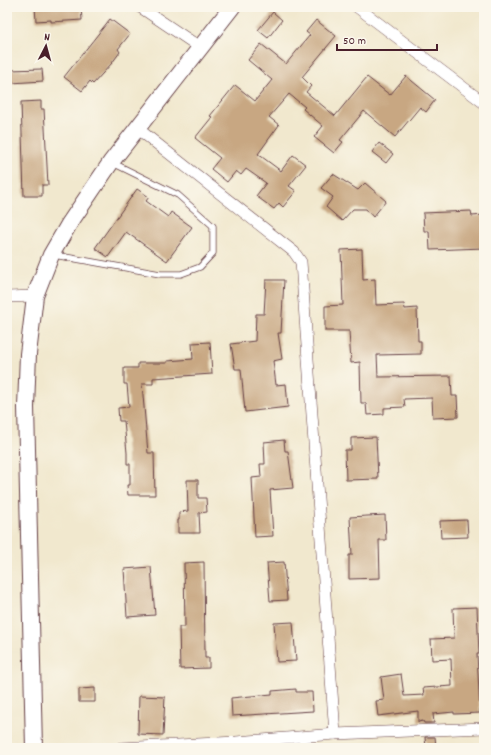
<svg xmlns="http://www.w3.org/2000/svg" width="491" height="755" font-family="Dekko,sans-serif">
<rect width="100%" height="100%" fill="#fbf7ec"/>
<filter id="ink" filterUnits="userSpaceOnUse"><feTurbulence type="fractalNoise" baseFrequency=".025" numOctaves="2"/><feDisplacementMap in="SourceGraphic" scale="8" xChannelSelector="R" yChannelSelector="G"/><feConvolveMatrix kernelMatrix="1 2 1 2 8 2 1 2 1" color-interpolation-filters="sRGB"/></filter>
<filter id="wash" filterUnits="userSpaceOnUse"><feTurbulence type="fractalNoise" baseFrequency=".012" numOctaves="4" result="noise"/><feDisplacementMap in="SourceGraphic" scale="16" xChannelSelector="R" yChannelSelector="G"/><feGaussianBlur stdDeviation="0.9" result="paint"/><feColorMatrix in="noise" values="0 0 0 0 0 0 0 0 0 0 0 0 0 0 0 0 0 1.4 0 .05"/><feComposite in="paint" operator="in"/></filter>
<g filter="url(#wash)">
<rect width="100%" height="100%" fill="#f1e8ce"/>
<g id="blocks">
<!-- building -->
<g fill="#c8a782">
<path d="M35 7H81L82 20 51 22V20L36 21Z"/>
<path d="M273 12 282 20 268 38 258 30Z"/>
<path d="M110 19 130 34 118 49 120 52 112 63 93 84 90 81 82 91 64 77Z"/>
<path d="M316 20 336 36 302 77 311 86 306 92 335 116 367 77 390 95 406 76 435 100 426 112 420 107 395 137 364 111 340 140 343 142 334 153 314 137 323 126 303 109 305 107 289 94 269 117 279 125 258 154 281 171 293 155 306 165 289 186 296 191 283 207 279 203 274 209 256 196 266 183 246 169 241 175 236 171 227 182 211 169 220 158 195 138 212 117 210 116 235 85 255 101 272 80 248 60 261 44 286 64 310 35 306 32Z"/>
<path d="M42 69 43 81 11 83 10 70Z"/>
<path d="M41 101V109H44L48 185H42V196H24L21 102Z"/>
<path d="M379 143 393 154 386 163 372 152Z"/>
<path d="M333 174 358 190 365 183 386 201 373 217 366 209H353L342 221 326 207 333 197 321 188Z"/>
<path d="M137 189 149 197 146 201 168 217 171 212 192 227 167 261 126 232 108 257 95 248Z"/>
<path d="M471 211 472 216 484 215V248L430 250 429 231H424L423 213Z"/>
<path d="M362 249 363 280 375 279 376 305 404 304 405 309 417 308 418 341H421V354L377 355 378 377 451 376 452 396H457L458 417 433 418 432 398 404 399 405 407 384 408V414L367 415 366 403H361L360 362 351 363 349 331H325V306L343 305 341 250Z"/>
<path d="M266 280H284L281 333H278L282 359 273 361 276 385 286 384 288 407 245 412 241 369H235L231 344 255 341 256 314H264Z"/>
<path d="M210 342 212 374 153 378V384H142L148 453H154L155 495H128L127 485H130V464H127V453L124 421H119L118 408 129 407 127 384H124V368H138V363H167V361L193 359 192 343Z"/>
<path d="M376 437 378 479 346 480 345 450H351V438Z"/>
<path d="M284 440 285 451H288L293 488 270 490 273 536 255 537 252 478 261 477 260 464H265L264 442Z"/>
<path d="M187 480H198V498H206L207 512 199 513 200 533H178V520H179V512L188 511Z"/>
<path d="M385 515 386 540H379L380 578 349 579V555H352L350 517Z"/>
<path d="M467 520 468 537 441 538 440 521Z"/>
<path d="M204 562 205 658H209V668L180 669 179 627H185L184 563Z"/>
<path d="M284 562 287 600 270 601 267 563Z"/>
<path d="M151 567 155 615 127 617 124 569Z"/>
<path d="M477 607 479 654H477L480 713 454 714V712L433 714 434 723H424L423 721 418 722V711L378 716 376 701 384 700 381 677 401 674 404 696 424 695 423 688 452 686 451 659 432 660 431 639 454 638 453 608Z"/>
<path d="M293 622 296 661 277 662 274 623Z"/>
<path d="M95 688V702H79V689Z"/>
<path d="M296 689V692H312L313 711 232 716 231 698 272 694V691Z"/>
<path d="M139 696 165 697 163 735 138 734Z"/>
<path d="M425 737H435L436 748H426Z"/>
</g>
</g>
</g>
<g filter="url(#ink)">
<use href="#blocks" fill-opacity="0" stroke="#633d43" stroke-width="1"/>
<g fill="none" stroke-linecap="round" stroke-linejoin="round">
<defs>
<path id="lane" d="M54 255 160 274H181L200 267 213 253V226L178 195 113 163"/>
<g id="street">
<path d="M140 7 201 48"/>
<path d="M357 7 484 103"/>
<path d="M137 128 294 252 301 262 335 734"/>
<path d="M7 297 35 296"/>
<path d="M121 748 236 742 335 734 484 728"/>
</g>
<path id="secondary" d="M34 748 26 407 28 354 35 296 51 255 69 224 111 162 232 7"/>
</defs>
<!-- lane casing -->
<use href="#lane" stroke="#633d43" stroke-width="7"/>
<!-- street casing -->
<use href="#street" stroke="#633d43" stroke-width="12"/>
<!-- secondary casing -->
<use href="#secondary" stroke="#633d43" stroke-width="18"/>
<!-- lane -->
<use href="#lane" stroke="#fff" stroke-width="5.5"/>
<!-- street -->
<use href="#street" stroke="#fff" stroke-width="11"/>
<!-- secondary -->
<use href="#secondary" stroke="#fff" stroke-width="16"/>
</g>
</g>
<!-- margin -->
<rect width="491" height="755" fill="none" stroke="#fbf7ec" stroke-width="24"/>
<!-- north arrow -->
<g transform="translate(46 46) rotate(6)" stroke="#fbf7ec" stroke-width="3" paint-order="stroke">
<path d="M0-3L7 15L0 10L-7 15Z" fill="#4a1f2b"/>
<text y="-6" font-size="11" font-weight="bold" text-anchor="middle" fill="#4a1f2b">N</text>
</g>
<!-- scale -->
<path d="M337 44v6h100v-6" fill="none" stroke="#4a1f2b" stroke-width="2"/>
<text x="343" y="44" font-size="12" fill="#4a1f2b" stroke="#fbf7ec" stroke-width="3" paint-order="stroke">50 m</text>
</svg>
